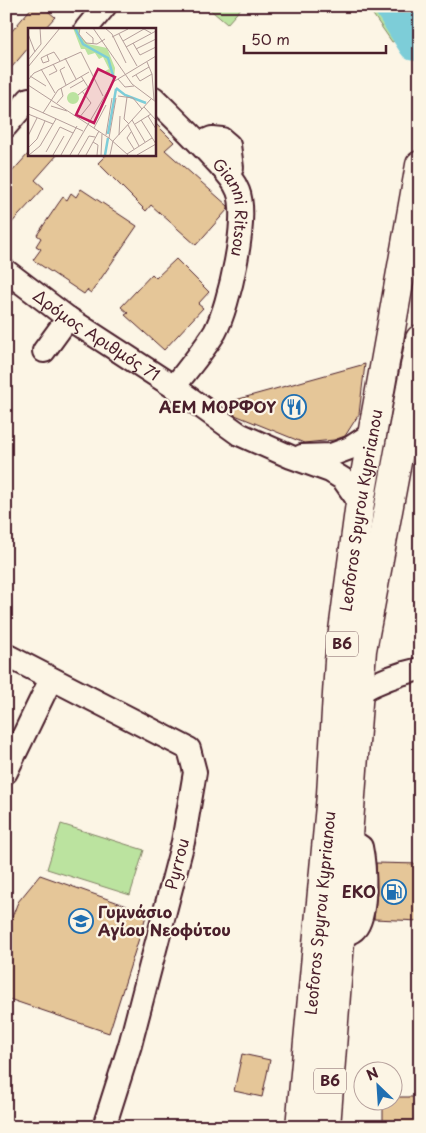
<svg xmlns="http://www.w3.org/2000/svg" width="426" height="1133" font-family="'Playpen Sans',sans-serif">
<rect width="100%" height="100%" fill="#fcf5e5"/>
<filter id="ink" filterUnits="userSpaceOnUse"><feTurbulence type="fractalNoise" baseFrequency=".02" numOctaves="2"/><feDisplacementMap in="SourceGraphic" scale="10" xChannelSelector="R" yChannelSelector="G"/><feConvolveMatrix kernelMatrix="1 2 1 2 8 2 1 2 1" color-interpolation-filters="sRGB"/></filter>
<g filter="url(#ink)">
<!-- green -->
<g fill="#bbe39f" stroke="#828165">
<path d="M206 6H243L227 24Z"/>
<path d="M367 6H420L419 33 392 42Z"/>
<path d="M61 824 144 850 130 895 47 869Z"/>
</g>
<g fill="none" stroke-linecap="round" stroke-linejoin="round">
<!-- river -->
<path stroke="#7dcdd8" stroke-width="34" d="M391 6 415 44"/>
</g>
<!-- building -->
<g fill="#e5c698" stroke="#4a1f2b">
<path d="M33 6H42L55 17 44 29H29V47L6 74V38Z"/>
<path d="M154 122 174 142 165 150 228 206V209L196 245 151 205 146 211 98 163 107 154H154Z"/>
<path d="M28 154H58L35 180 44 188 6 229V183L12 176 10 174Z"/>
<path d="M81 189 137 226 91 293 87 290 84 294 33 260 41 249 36 246 41 238 37 235 58 204 63 197 67 200 71 193 76 197Z"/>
<path d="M176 259 209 292 198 304 203 308 164 350 125 315 128 313 121 307 152 274 156 278Z"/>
<path d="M365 364 359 414 345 436 334 440 304 443 235 415 228 410V402Z"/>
<path d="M376 863 420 864V921L374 919 377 891Z"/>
<path d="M40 875 147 913 109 1033 6 998V932L18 902Z"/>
<path d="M242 1054 270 1060 262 1097 234 1091Z"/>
<path d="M394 1097H420V1127H383V1100H394Z"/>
</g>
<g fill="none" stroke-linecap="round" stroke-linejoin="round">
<defs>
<g id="minor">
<path d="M86 29 105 6"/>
<path id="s1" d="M154 98C174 118 194 137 213 158 222 168 233 178 238 191 249 218 229 306 215 332 204 350 187 370 174 387"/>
<path d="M6 126 29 99"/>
<path d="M200 143 212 138 222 139 229 145 232 168 228 174"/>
<path id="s2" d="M6 271 68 318 174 387 239 434 291 457 330 471 343 479 360 503"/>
<path d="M44 351 68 318"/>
<path d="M302 456 331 455 350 448 373 433"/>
<path d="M6 655 189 749 195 772 183 842 130 1045 104 1127"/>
<path d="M359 692C379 681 397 674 420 669"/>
<path d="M6 772 51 679"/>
<path d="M341 936C346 934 352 933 355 929 368 915 365 866 361 847L348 838"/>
</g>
<g id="major">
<path id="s3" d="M300 1127 331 795 339 661 360 503 420 165"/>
<path d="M326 1127 362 650 420 339"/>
</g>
</defs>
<!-- minor casing -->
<use href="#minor" stroke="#4a1f2b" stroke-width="26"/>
<!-- major casing -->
<use href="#major" stroke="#4a1f2b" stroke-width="31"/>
<!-- minor -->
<use href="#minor" stroke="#fcf5e5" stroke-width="22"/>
<!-- major -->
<use href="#major" stroke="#fcf5e5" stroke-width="28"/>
</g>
</g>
<!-- icons -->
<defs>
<symbol id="restaurant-ring" viewBox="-11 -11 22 22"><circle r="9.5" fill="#fcf5e5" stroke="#1f6fb2" stroke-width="1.5"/><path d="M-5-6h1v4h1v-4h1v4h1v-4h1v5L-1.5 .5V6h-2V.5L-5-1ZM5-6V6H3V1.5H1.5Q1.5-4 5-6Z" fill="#1f6fb2"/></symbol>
<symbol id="fuel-ring" viewBox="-11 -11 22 22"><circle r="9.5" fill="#fcf5e5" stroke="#1f6fb2" stroke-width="1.5"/><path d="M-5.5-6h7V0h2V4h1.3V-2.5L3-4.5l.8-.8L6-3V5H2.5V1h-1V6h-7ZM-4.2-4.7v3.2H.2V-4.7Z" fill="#1f6fb2"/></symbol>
<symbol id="school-ring" viewBox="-11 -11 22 22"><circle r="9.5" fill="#fcf5e5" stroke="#1f6fb2" stroke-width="1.5"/><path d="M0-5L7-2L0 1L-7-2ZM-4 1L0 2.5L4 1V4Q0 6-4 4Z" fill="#1f6fb2"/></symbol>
</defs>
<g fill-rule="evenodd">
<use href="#restaurant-ring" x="280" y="393" width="28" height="28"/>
<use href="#fuel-ring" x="380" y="878" width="28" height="28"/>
<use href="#school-ring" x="67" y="907" width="28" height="28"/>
</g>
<g text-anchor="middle" stroke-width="4.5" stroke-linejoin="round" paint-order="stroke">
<!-- shield labels -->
<g fill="#fcf5e5" stroke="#7f5f63" stroke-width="1">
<rect x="326" y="631.5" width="32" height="25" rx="4"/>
<rect x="314" y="1068.5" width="32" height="25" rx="4"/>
</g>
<g font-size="15" font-weight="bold" fill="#4a1f2b">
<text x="342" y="649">B6</text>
<text x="330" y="1086">B6</text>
</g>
<!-- street labels -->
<g font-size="16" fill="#4a1f2b" stroke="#fcf5e5">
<text dy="6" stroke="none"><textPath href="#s1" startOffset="140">Gianni Ritsou</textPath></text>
<text dy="6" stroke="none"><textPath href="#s2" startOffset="111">Δρόμος Αριθμός 71</textPath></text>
<text dy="6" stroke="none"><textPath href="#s3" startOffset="620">Leoforos Spyrou Kyprianou</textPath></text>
<text transform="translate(177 864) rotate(-76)" y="6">Pyrrou</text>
<text dy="6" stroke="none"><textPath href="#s3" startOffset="215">Leoforos Spyrou Kyprianou</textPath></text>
</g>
<!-- poi labels -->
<g font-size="16" font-weight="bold" fill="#4a1f2b" stroke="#fcf5e5" text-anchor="end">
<text x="276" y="413">ΑΕΜ ΜΟΡΦΟΥ</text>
<text x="376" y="898">EKO</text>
<text x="98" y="918" text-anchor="start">Γυμνάσιο<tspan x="98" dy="18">Αγίου Νεοφύτου</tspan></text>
</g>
</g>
<!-- overview -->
<g transform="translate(28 28)">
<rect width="128" height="128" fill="#fcf5e5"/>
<path d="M45 0H51V7L60 16 79 20 87 40 86 51 84 44 79 47 77 43 81 41 75 29 71 31 67 25 60 27 57 21H53ZM39 70a6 6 0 1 1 12 0a6 6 0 1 1-12 0Z" fill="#bbe39f"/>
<path fill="none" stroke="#7dcdd8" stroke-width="2.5" d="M47 0 55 16 80 30 86 51M88 60 97 67 118 75M80 106 88 61M77 127 80 110"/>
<path fill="none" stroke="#b59f9b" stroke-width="1" d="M52 0 51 6 58 15 69 16 77 11M65 0 104 56 128 74M77 0 84 6 98 35M58 4 65 10V16M0 6 7 24M91 6 109 38M84 9 100 1M95 13 116 1 123 5M105 15 112 27 128 19M98 19 128 3M108 21 128 11M19 27 21 33 15 35 13 30 19 27 26 24 32 33M37 30 48 51M0 32 13 16 12 0M119 34 124 46 126 72M0 39 32 0M37 39 32 42 38 57M13 41 27 65M21 47 29 43 25 36M108 47 112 53 124 46M2 48 18 58M104 49 121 39M90 51 97 59 106 58M0 52 6 45 53 24 75 68M0 57 81 110 100 127M42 60 56 52M50 67 60 59 53 48M90 68 105 70 114 81M99 69 96 91 101 96M29 75 35 68 33 60M0 78 55 103M23 78 39 83M116 79 128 92M15 85 30 62 61 44M0 86 25 96M120 88 128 101M51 90 63 75 54 63M104 92 117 114M113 92 128 116M107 96 123 86M100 97 111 118M66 100 78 77M103 104 99 110 106 121M78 107 84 70M91 107 92 88M0 108 9 90M81 110 88 70M65 114 70 117 69 127M0 120 9 111 17 93M18 124 32 99 45 105M99 126 124 110M1 127 12 118 28 91M25 127 36 108M33 127 49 98M42 127 85 54 128 28M50 127 61 108 67 109M58 127 71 103M73 127 74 106M82 127 85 113 123 71M109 127 128 116"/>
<path fill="#c2185b" fill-opacity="0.15" stroke="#c2185b" stroke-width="2.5" d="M70 41 87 49 66 95 48 87Z"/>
<rect width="128" height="128" fill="none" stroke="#4a1f2b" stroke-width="2.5"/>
</g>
<!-- margin -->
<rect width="426" height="1133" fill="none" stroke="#fcf5e5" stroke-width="25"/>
<rect x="12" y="12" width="401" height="1108" fill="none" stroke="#4a1f2b" stroke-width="2" filter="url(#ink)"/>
<!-- north arrow -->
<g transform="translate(378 1086) rotate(335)"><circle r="24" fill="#fcf5e5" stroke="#b59f9b"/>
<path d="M0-4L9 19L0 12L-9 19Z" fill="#1f6fb2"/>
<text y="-8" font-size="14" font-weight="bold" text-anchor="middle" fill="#4a1f2b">N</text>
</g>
<!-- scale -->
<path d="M244 45v8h142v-8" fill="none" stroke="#4a1f2b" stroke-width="2.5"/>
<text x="251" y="45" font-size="15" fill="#4a1f2b" stroke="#fcf5e5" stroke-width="4" paint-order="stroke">50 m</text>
</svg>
